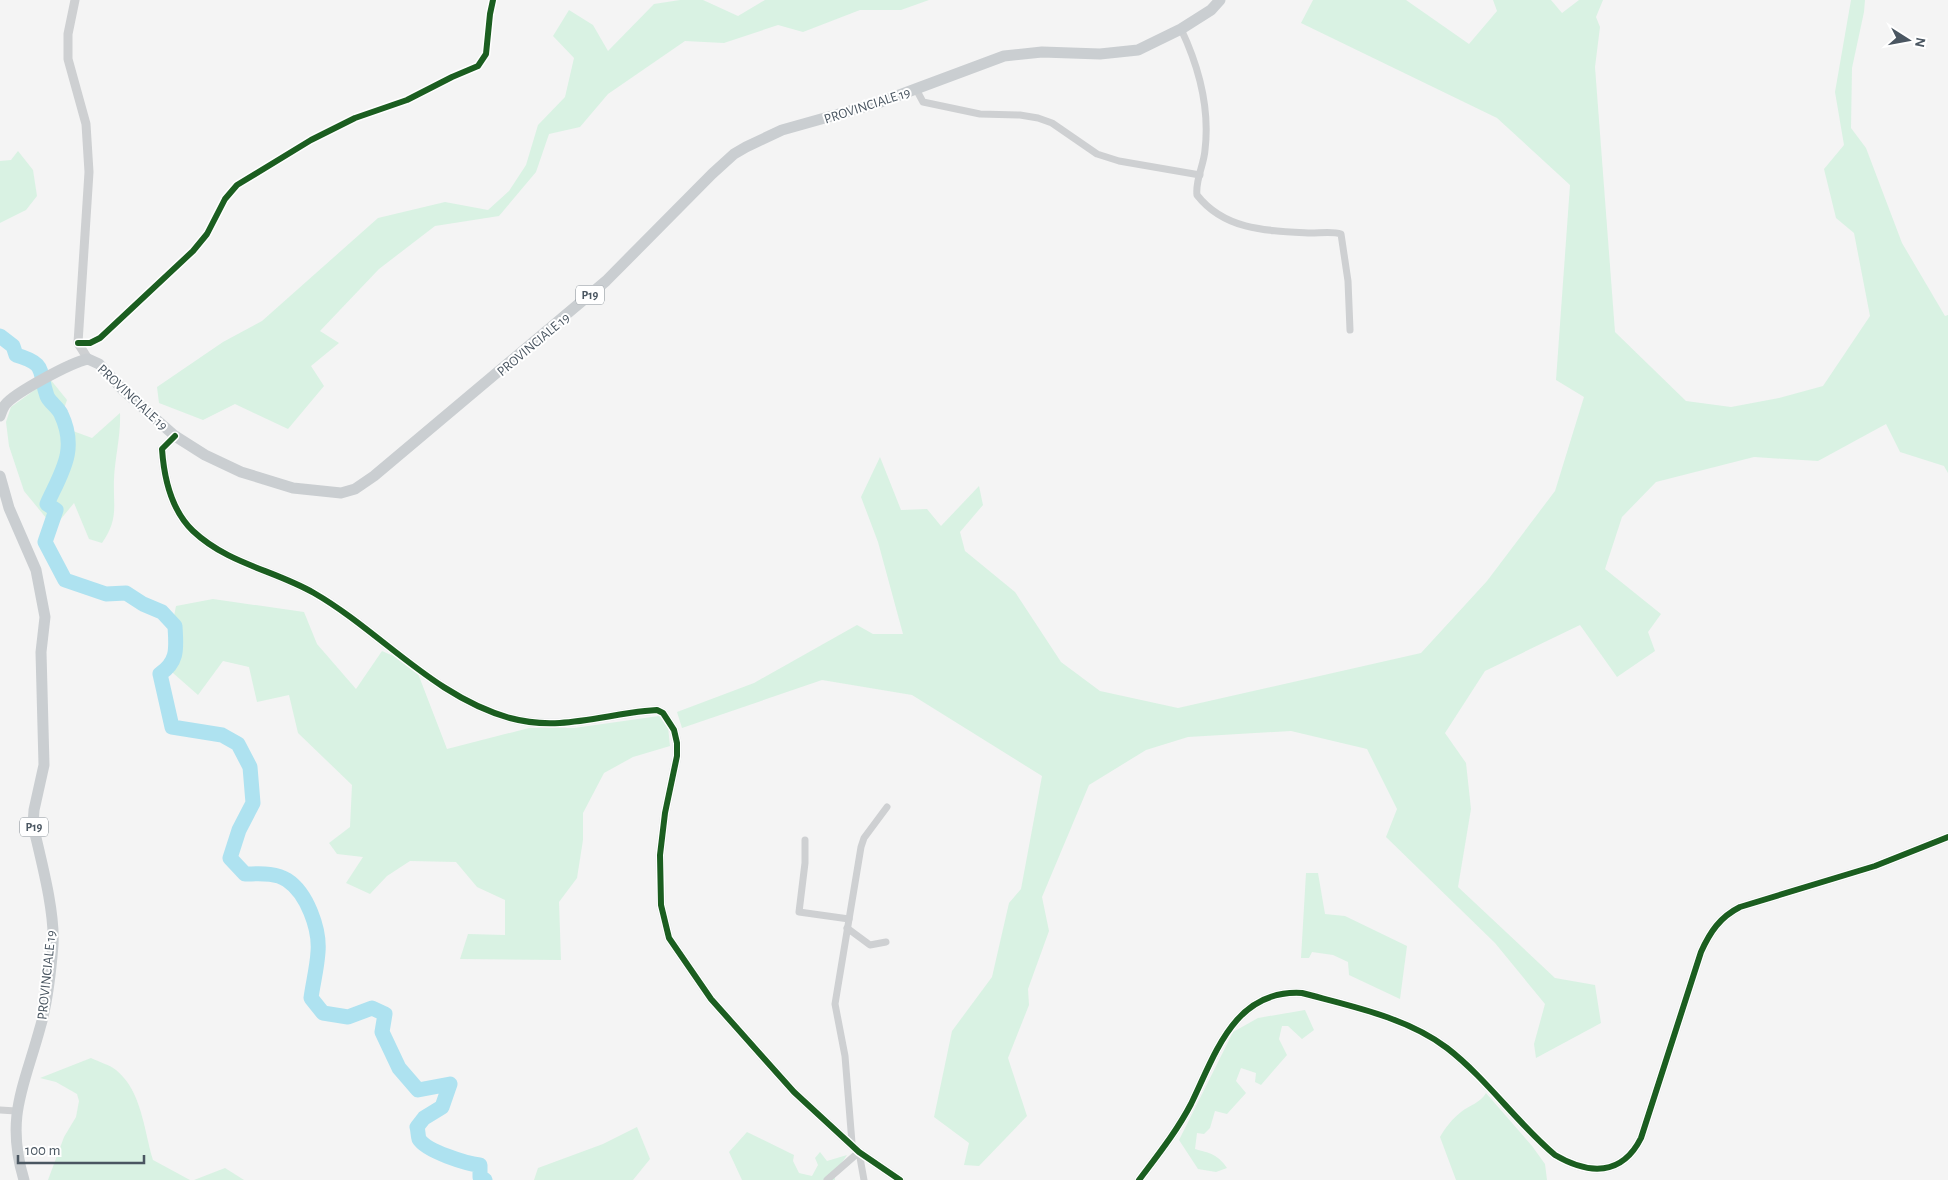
<svg xmlns="http://www.w3.org/2000/svg" width="1948" height="1180" font-family="'Alegreya Sans',sans-serif">
<rect width="100%" height="100%" fill="#f4f4f4"/>
<!-- green -->
<g fill="#d9f2e3">
<path d="M680 0H703L738 16 765 0H929L901 10H860L803 32 778 25 724 43 685 41 608 94 580 127 549 134 536 172 499 216 435 226 379 269 320 331 339 343 311 366 324 386 288 429 235 404 203 420 159 403 157 387 223 342 262 321 378 218 445 202 488 210 509 191 526 165 538 125 565 97 574 58 553 36 569 10 593 25 608 51 654 4Z"/>
<path d="M1313 0H1406L1469 44 1497 11 1493 0H1551L1562 13 1579 0H1603L1596 17 1600 27 1595 67 1615 332 1686 401 1731 407 1779 398 1823 386 1870 316 1854 233 1836 218 1824 169 1844 145 1835 92 1851 0H1865L1864 12 1852 68 1851 128 1866 148 1902 243 1945 316 1948 315V473L1944 466 1900 452 1886 424 1818 461 1754 457 1656 482 1622 517 1605 569 1661 614 1648 632 1655 651 1617 677 1580 625 1485 671 1445 733 1466 763 1471 809 1458 887 1555 978 1595 985 1601 1023 1536 1058 1534 1044 1545 1004 1495 943 1386 837 1397 809 1367 749 1291 731 1188 737 1146 750 1089 785 1042 897 1049 931 1028 989 1029 1005 1008 1058 1027 1116 979 1166 964 1165 969 1143 934 1117 952 1031 992 977 1009 903 1021 889 1042 776 912 695 822 680 682 728 677 712 754 683 857 625 873 634H903L878 542 861 497 880 457 901 510 927 509 941 526 979 486 983 505 960 532 965 551 1015 592 1061 662 1100 691 1178 708 1421 653 1487 581 1555 491 1584 397 1556 380 1570 185 1497 118 1301 23Z"/>
<path d="M18 151 33 170 37 196 26 210 0 223V161L11 160Z"/>
<path d="M50 379 67 400 61 417 73 431 92 438 120 413C121 435 115 457 114 479 113 506 119 519 102 543L89 539 74 503 51 531 49 560 40 542 47 519 24 491 9 446 6 422 11 407Z"/>
<path d="M213 599 304 612 317 644 356 689 382 651 409 663 417 671 447 749 529 728H574L659 716 668 727 670 746 633 757 604 773 583 813V840L577 878 559 902 561 960 460 959 468 934 505 935V900L477 887 456 862 410 861 387 876 370 894 346 883 363 857 337 854 329 843 350 827 352 785 298 733 289 695 257 702 249 667 223 661 198 695 173 673 169 641 176 606Z"/>
<path d="M1306 873H1318L1325 914 1345 916 1407 946 1400 999 1349 975 1348 962 1333 955 1312 952 1309 958H1301Z"/>
<path d="M1305 1010 1314 1030 1302 1039 1288 1026H1282L1279 1039 1287 1055 1261 1085 1255 1082 1256 1073 1241 1068 1236 1081 1246 1093 1227 1114 1215 1111 1210 1128 1204 1134 1197 1133 1195 1149C1209 1153 1218 1154 1227 1168L1216 1172 1198 1169 1179 1140 1233 1032 1258 1018Z"/>
<path d="M91 1058C99 1062 110 1065 116 1070 142 1091 144 1131 153 1160L190 1180H48L64 1137 76 1117 79 1101 77 1094 56 1082 40 1078Z"/>
<path d="M1486 1093 1532 1146 1545 1164 1547 1180H1456L1440 1137C1446 1127 1452 1119 1461 1112 1470 1105 1480 1103 1486 1093Z"/>
<path d="M637 1127 650 1159 633 1180H534L538 1168 603 1144Z"/>
<path d="M747 1132 794 1155 793 1161 799 1173 812 1176 818 1165 815 1158 820 1152 827 1161 847 1155 835 1173V1180H742L729 1152Z"/>
<path d="M225 1168 244 1180H194Z"/>
</g>
<g fill="none" stroke-linecap="round" stroke-linejoin="round">
<!-- river -->
<path stroke="#aee2f0" stroke-width="15" d="M0 336 13 346 16 355C47 364 38 370 47 396 50 403 58 407 61 414 78 450 62 471 47 504L56 510 45 542 65 580 106 594 126 593 143 604 162 612 175 626C176 647 179 661 160 674L172 727 222 735 238 744 250 767 253 803 239 830 230 858 245 874C258 874 275 872 287 880 307 893 320 929 318 952 317 968 313 983 311 998L323 1013 348 1017 372 1008 385 1014 382 1032 399 1068 418 1090 450 1084 442 1107 424 1118 417 1127C418 1130 418 1136 419 1139 426 1151 467 1164 480 1165V1177L485 1180"/>
<!-- minor -->
<g stroke="#ced0d2" stroke-width="7">
<path d="M1181 29C1199 67 1210 108 1205 150 1204 165 1195 180 1197 195 1225 231 1269 231 1311 233 1320 233 1333 231 1341 234L1348 281 1350 330"/>
<path d="M916 89 923 102 980 114 1020 115 1038 118 1052 123 1097 154 1119 161 1200 175"/>
<path d="M78 343H90L100 338 193 251 207 234 225 199 237 185 311 140 355 118 407 100 452 77 478 66 486 54 490 14 493 0"/>
<path d="M805 840V863L799 912 849 919"/>
<path d="M847 928 870 945 886 942"/>
<path d="M0 1110 16 1111"/>
<path d="M852 1143 845 1056 835 1004 861 847 864 838 887 807"/>
<path d="M827 1180 859 1152 864 1180"/>
</g>
<!-- tertiary -->
<g stroke="#ced0d2" stroke-width="9">
<path d="M75 0 68 34V59L86 124 89 172 78 343 88 359"/>
<path d="M175 436 162 449C164 478 171 510 193 531 228 564 274 570 314 593 380 631 434 697 510 718 557 731 599 716 645 711L657 710 663 713 674 730 677 743V756L665 813 660 855 661 905 669 938 711 999 794 1092 859 1152 900 1180"/>
<path d="M1139 1180C1157 1156 1177 1131 1191 1104 1215 1055 1234 989 1302 993 1350 1006 1406 1017 1447 1048 1487 1079 1516 1122 1555 1155 1589 1175 1622 1176 1641 1138L1701 952C1710 932 1720 917 1740 907L1875 866 1948 837"/>
</g>
<!-- primary -->
<g stroke="#caced1" stroke-width="11">
<path d="M0 416C1 413 3 408 5 405 14 393 72 362 88 359L99 364 124 391 175 436 205 455 241 472 293 488 341 493 355 489 374 476 606 281 712 174 734 154 746 147 782 130 878 103 1004 56 1042 52 1100 54 1138 50 1181 29 1211 10 1220 0"/>
<path d="M0 476 9 508 36 570 45 617 41 652 44 765 34 810 33 825C41 860 55 911 53 945 51 970 47 1005 40 1028 24 1087 5 1117 24 1180"/>
</g>
<defs>
<g id="cycleway">
<path d="M78 343H90L100 338 193 251 207 234 225 199 237 185 311 140 355 118 407 100 452 77 478 66 486 54 490 14 493 0"/>
<path d="M175 436 162 449C164 478 171 510 193 531 228 564 274 570 314 593 380 631 434 697 510 718 557 731 599 716 645 711L657 710 663 713 674 730 677 743V756L665 813 660 855 661 905 669 938 711 999 794 1092 859 1152 900 1180"/>
<path d="M1139 1180C1157 1156 1177 1131 1191 1104 1215 1055 1234 989 1302 993 1350 1006 1406 1017 1447 1048 1487 1079 1516 1122 1555 1155 1589 1175 1622 1176 1641 1138L1701 952C1710 932 1720 917 1740 907L1875 866 1948 837"/>
</g>
</defs>
<!-- cycleway casing -->
<use href="#cycleway" stroke="#fff" stroke-width="9"/>
<!-- cycleway -->
<use href="#cycleway" stroke="#1b5e20" stroke-width="6"/>
</g>
<g text-anchor="middle" stroke-width="4" stroke-linejoin="round" paint-order="stroke">
<!-- shield labels -->
<g fill="#fff" stroke="#808990" stroke-width="1">
<rect x="576" y="285.5" width="28" height="19" rx="4"/>
<rect x="20" y="817.5" width="28" height="19" rx="4"/>
</g>
<g font-size="12" font-weight="bold" fill="#4a5661">
<text x="590" y="299">P19</text>
<text x="34" y="831">P19</text>
</g>
<!-- street labels -->
<g font-size="14" fill="#4a5661" stroke="#fff">
<text transform="translate(867 105) rotate(-18)" y="5">PROVINCIALE 19</text>
<text transform="translate(533 344) rotate(-40)" y="5">PROVINCIALE 19</text>
<text transform="translate(133 397) rotate(43)" y="5">PROVINCIALE 19</text>
<text transform="translate(46 975) rotate(-84)" y="5">PROVINCIALE 19</text>
</g>
</g>
<!-- north arrow -->
<g transform="translate(1908 40) rotate(101)" stroke="#ffffff" stroke-width="4" paint-order="stroke">
<path d="M0-4L9 19L0 12L-9 19Z" fill="#4a5661"/>
<text y="-8" font-size="14" font-weight="bold" text-anchor="middle" fill="#4a5661">N</text>
</g>
<!-- scale -->
<path d="M18 1155v8h126v-8" fill="none" stroke="#4a5661" stroke-width="2.5"/>
<text x="25" y="1155" font-size="15" fill="#4a5661" stroke="#ffffff" stroke-width="4" paint-order="stroke">100 m</text>
</svg>
